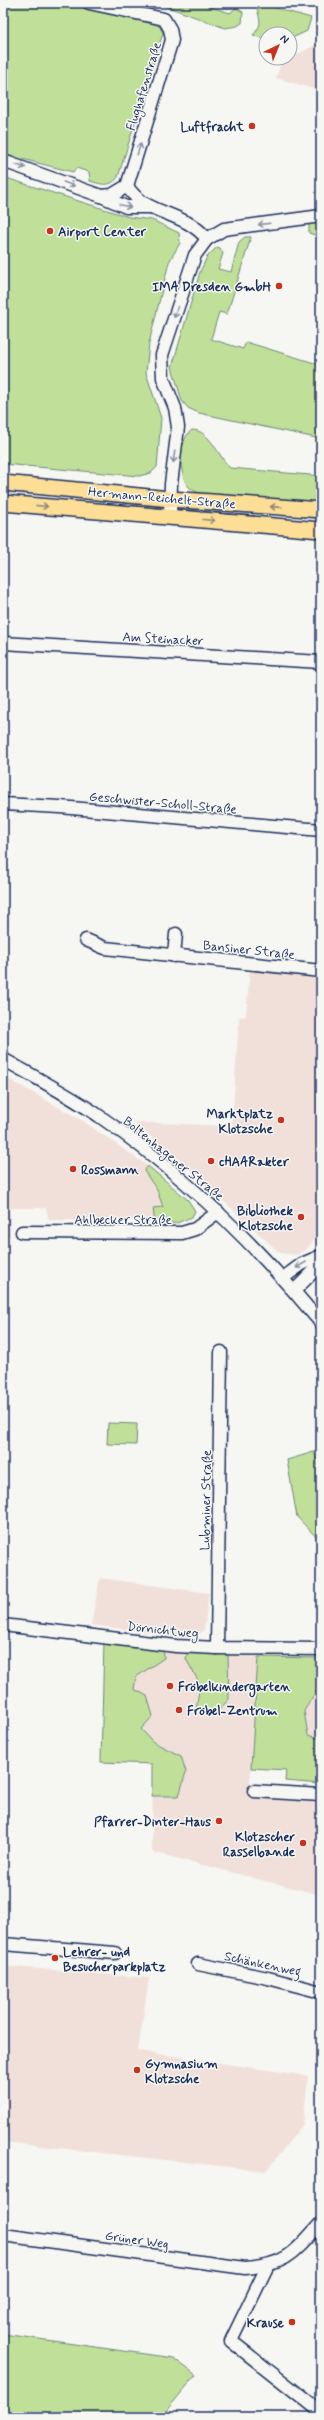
<svg xmlns="http://www.w3.org/2000/svg" width="324" height="2420" font-family="Mynerve,sans-serif">
<rect width="100%" height="100%" fill="#f6f6f2"/>
<filter id="ink" filterUnits="userSpaceOnUse"><feTurbulence type="fractalNoise" baseFrequency=".025" numOctaves="2"/><feDisplacementMap in="SourceGraphic" scale="8" xChannelSelector="R" yChannelSelector="G"/><feConvolveMatrix kernelMatrix="1 2 1 2 8 2 1 2 1" color-interpolation-filters="sRGB"/></filter>
<g filter="url(#ink)">
<!-- built -->
<g fill="#f1e0da">
<path d="M321 42V91L276 78 281 63Z"/>
<path d="M250 968 321 976V1231L306 1250 296 1255 280 1253 177 1158 132 1122 232 1126 239 1017 246 1016Z"/>
<path d="M3 1076 83 1121 148 1166 144 1171 157 1190 163 1207 154 1208 155 1224H151L150 1220H49L46 1208H10V1236H3Z"/>
<path d="M100 1578 209 1593 204 1630 196 1638 91 1625Z"/>
<path d="M104 1641 258 1657 321 1658V1784L285 1781 286 1770 251 1768 249 1797 321 1801V1895L152 1852 153 1764 101 1762Z"/>
<path d="M3 1966 149 1978 138 2051 308 2076 303 2124 266 2171 3 2142Z"/>
</g>
<!-- green -->
<g fill="#c0e099" stroke="#6e887c">
<path d="M3 3H56L125 14 152 22 160 27 163 33 118 177C110 188 101 184 90 181L89 172 76 168 73 172 3 154Z"/>
<path d="M157 3H198L230 13 236 8 243 12 242 23 237 26 225 28Z"/>
<path d="M258 3 311 18 307 31 290 39V34H266V40L253 35C267 20 255 18 258 3Z"/>
<path d="M3 177 129 217 152 220 179 233 180 243 169 262 149 343 146 373 161 418 157 467 151 473 139 476 3 464Z"/>
<path d="M321 221V237L309 233V225Z"/>
<path d="M245 237H251L227 314 219 312 211 339 243 349 246 342 321 365V439L199 413 188 408 182 401 172 367 200 272 207 257 217 247 220 248 223 253 218 269 231 272 239 242Z"/>
<path d="M192 430C210 430 218 456 230 468L321 476V504L213 495C204 494 195 493 189 487 178 476 178 439 192 430Z"/>
<path d="M148 1166 188 1200 195 1211 192 1217 177 1223 155 1224 153 1208 163 1207 157 1190 144 1171Z"/>
<path d="M108 1423 137 1424 136 1445 107 1444Z"/>
<path d="M314 1452 321 1474V1542L297 1517 287 1460Z"/>
<path d="M104 1641 163 1647 164 1658 136 1677 134 1689 147 1696 153 1716 141 1729 153 1742 181 1756 186 1772 179 1796H152V1764L101 1762Z"/>
<path d="M188 1650 228 1654 229 1699 215 1714 196 1710 200 1684 186 1659Z"/>
<path d="M258 1657 321 1658V1683L304 1711 308 1735 321 1739V1784L285 1781 286 1770 251 1768Z"/>
<path d="M3 2334 173 2358 196 2375 161 2417H3Z"/>
</g>
<g fill="none" stroke-linecap="round" stroke-linejoin="round">
<defs>
<g id="minor">
<path d="M89 3 164 19 170 29 172 40 127 186 112 195 101 196"/>
<path d="M3 161 101 196 126 207H150"/>
<path d="M127 186C145 216 184 210 207 239"/>
<path d="M170 516 171 484 178 427 175 408 163 378 162 355 195 255 207 239 224 229 321 216"/>
<path d="M3 643 321 662"/>
<path d="M3 804 60 807 321 830"/>
<path d="M86 940 105 948 321 971"/>
<path d="M174 956 176 934"/>
<path d="M3 1059C36 1078 71 1096 102 1118 185 1175 257 1246 321 1323"/>
<path d="M22 1232 182 1233 195 1229 218 1212"/>
<path d="M283 1278 302 1264 321 1256"/>
<path d="M294 1291 315 1270 321 1259"/>
<path d="M3 1625 176 1646 217 1648 321 1649"/>
<path d="M217 1648 221 1352"/>
<path d="M254 1791 321 1795"/>
<path d="M3 1944 115 1953"/>
<path d="M198 1964 268 1978 321 1992"/>
<path d="M3 2235 245 2268C287 2265 294 2253 321 2223"/>
<path d="M267 2267 231 2341 321 2412"/>
</g>
<g id="major">
<path d="M3 483 170 499 321 510"/>
<path d="M3 503 321 530"/>
</g>
</defs>
<!-- minor casing -->
<use href="#minor" stroke="#1b2f5e" stroke-width="15"/>
<!-- major casing -->
<use href="#major" stroke="#1b2f5e" stroke-width="18"/>
<!-- minor -->
<use href="#minor" stroke="#f6f6f2" stroke-width="12"/>
<!-- major -->
<use href="#major" stroke="#fcde96" stroke-width="15"/>
</g>
<!-- one-way arrows -->
<defs><path id="oneway-shaft" d="M-6 0H5M1.5-3L5.5 0L1.5 3" fill="none" stroke-width="1.6" stroke-linecap="round" stroke-linejoin="round"/></defs>
<g stroke="#8892a8">
<use href="#oneway-shaft" transform="translate(139 149) rotate(-73)"/>
<use href="#oneway-shaft" transform="translate(20 166) rotate(18)"/>
<use href="#oneway-shaft" transform="translate(69 184) rotate(20)"/>
<use href="#oneway-shaft" transform="translate(125 206) rotate(14)"/>
<use href="#oneway-shaft" transform="translate(264 224) rotate(173)"/>
<use href="#oneway-shaft" transform="translate(176 312) rotate(108)"/>
<use href="#oneway-shaft" transform="translate(174 457) rotate(97)"/>
<use href="#oneway-shaft" transform="translate(301 1265) rotate(150)"/>
</g>
<g stroke="#8c867a">
<use href="#oneway-shaft" transform="translate(42 506) rotate(5)"/>
<use href="#oneway-shaft" transform="translate(276 507) rotate(-176)"/>
<use href="#oneway-shaft" transform="translate(209 520) rotate(5)"/>
</g>
</g>
<!-- markers -->
<g fill="#c8321e" stroke="#f6f6f2" stroke-width="1.5">
<circle cx="252" cy="126" r="4"/>
<circle cx="50" cy="231" r="4"/>
<circle cx="279" cy="286" r="4"/>
<circle cx="281" cy="1120" r="4"/>
<circle cx="211" cy="1161" r="4"/>
<circle cx="73" cy="1169" r="4"/>
<circle cx="301" cy="1217" r="4"/>
<circle cx="170" cy="1686" r="4"/>
<circle cx="179" cy="1710" r="4"/>
<circle cx="219" cy="1821" r="4"/>
<circle cx="303" cy="1843" r="4"/>
<circle cx="55" cy="1958" r="4"/>
<circle cx="137" cy="2070" r="4"/>
<circle cx="292" cy="2322" r="4"/>
</g>
<g text-anchor="middle" stroke-width="3" stroke-linejoin="round" paint-order="stroke">
<!-- street labels -->
<g font-size="13" fill="#1b2f5e" stroke="#f6f6f2">
<text transform="translate(143 86) rotate(-73)" y="5">Flughafenstraße</text>
<text transform="translate(162 497) rotate(5)" y="5">Hermann-Reichelt-Straße</text>
<text transform="translate(163 638) rotate(3)" y="5">Am Steinacker</text>
<text transform="translate(163 802) rotate(5)" y="5">Geschwister-Scholl-Straße</text>
<text transform="translate(249 949) rotate(6)" y="5">Bansiner Straße</text>
<text transform="translate(174 1158) rotate(39)" y="5">Boltenhagener Straße</text>
<text x="123" y="1224">Ahlbecker Straße</text>
<text transform="translate(205 1500) rotate(-89)" y="5">Lubminer Straße</text>
<text transform="translate(163 1629) rotate(6)" y="5">Dörnichtweg</text>
<text transform="translate(263 1963) rotate(12)" y="5">Schänkenweg</text>
<text transform="translate(137 2239) rotate(8)" y="5">Grüner Weg</text>
</g>
<!-- poi labels -->
<g font-size="13" font-weight="bold" fill="#1b2f5e" stroke="#f6f6f2" text-anchor="end">
<text x="244" y="131">Luftfracht</text>
<text x="58" y="236" text-anchor="start">Airport Center</text>
<text x="271" y="291">IMA Dresden GmbH</text>
<text x="273" y="1118">Marktplatz<tspan x="273" dy="15">Klotzsche</tspan></text>
<text x="219" y="1166" text-anchor="start">cHAARakter</text>
<text x="81" y="1174" text-anchor="start">Rossmann</text>
<text x="293" y="1215">Bibliothek<tspan x="293" dy="15">Klotzsche</tspan></text>
<text x="178" y="1691" text-anchor="start">Fröbelkindergarten</text>
<text x="187" y="1715" text-anchor="start">Fröbel-Zentrum</text>
<text x="211" y="1826">Pfarrer-Dinter-Haus</text>
<text x="295" y="1841">Klotzscher<tspan x="295" dy="15">Rasselbande</tspan></text>
<text x="63" y="1956" text-anchor="start">Lehrer- und<tspan x="63" dy="15">Besucherparkplatz</tspan></text>
<text x="145" y="2068" text-anchor="start">Gymnasium<tspan x="145" dy="15">Klotzsche</tspan></text>
<text x="284" y="2327">Krause</text>
</g>
</g>
<!-- margin -->
<rect width="324" height="2420" fill="none" stroke="#f6f6f2" stroke-width="16"/>
<rect x="8" y="8" width="308" height="2404" fill="none" stroke="#1b2f5e" stroke-width="1.5" filter="url(#ink)"/>
<!-- north arrow -->
<g transform="translate(278 46) rotate(43)"><circle r="19" fill="#f6f6f2" stroke="#9ea6b7"/>
<path d="M0-3L7 15L0 10L-7 15Z" fill="#c8321e"/>
<text y="-6" font-size="11" font-weight="bold" text-anchor="middle" fill="#1b2f5e">N</text>
</g>
</svg>
